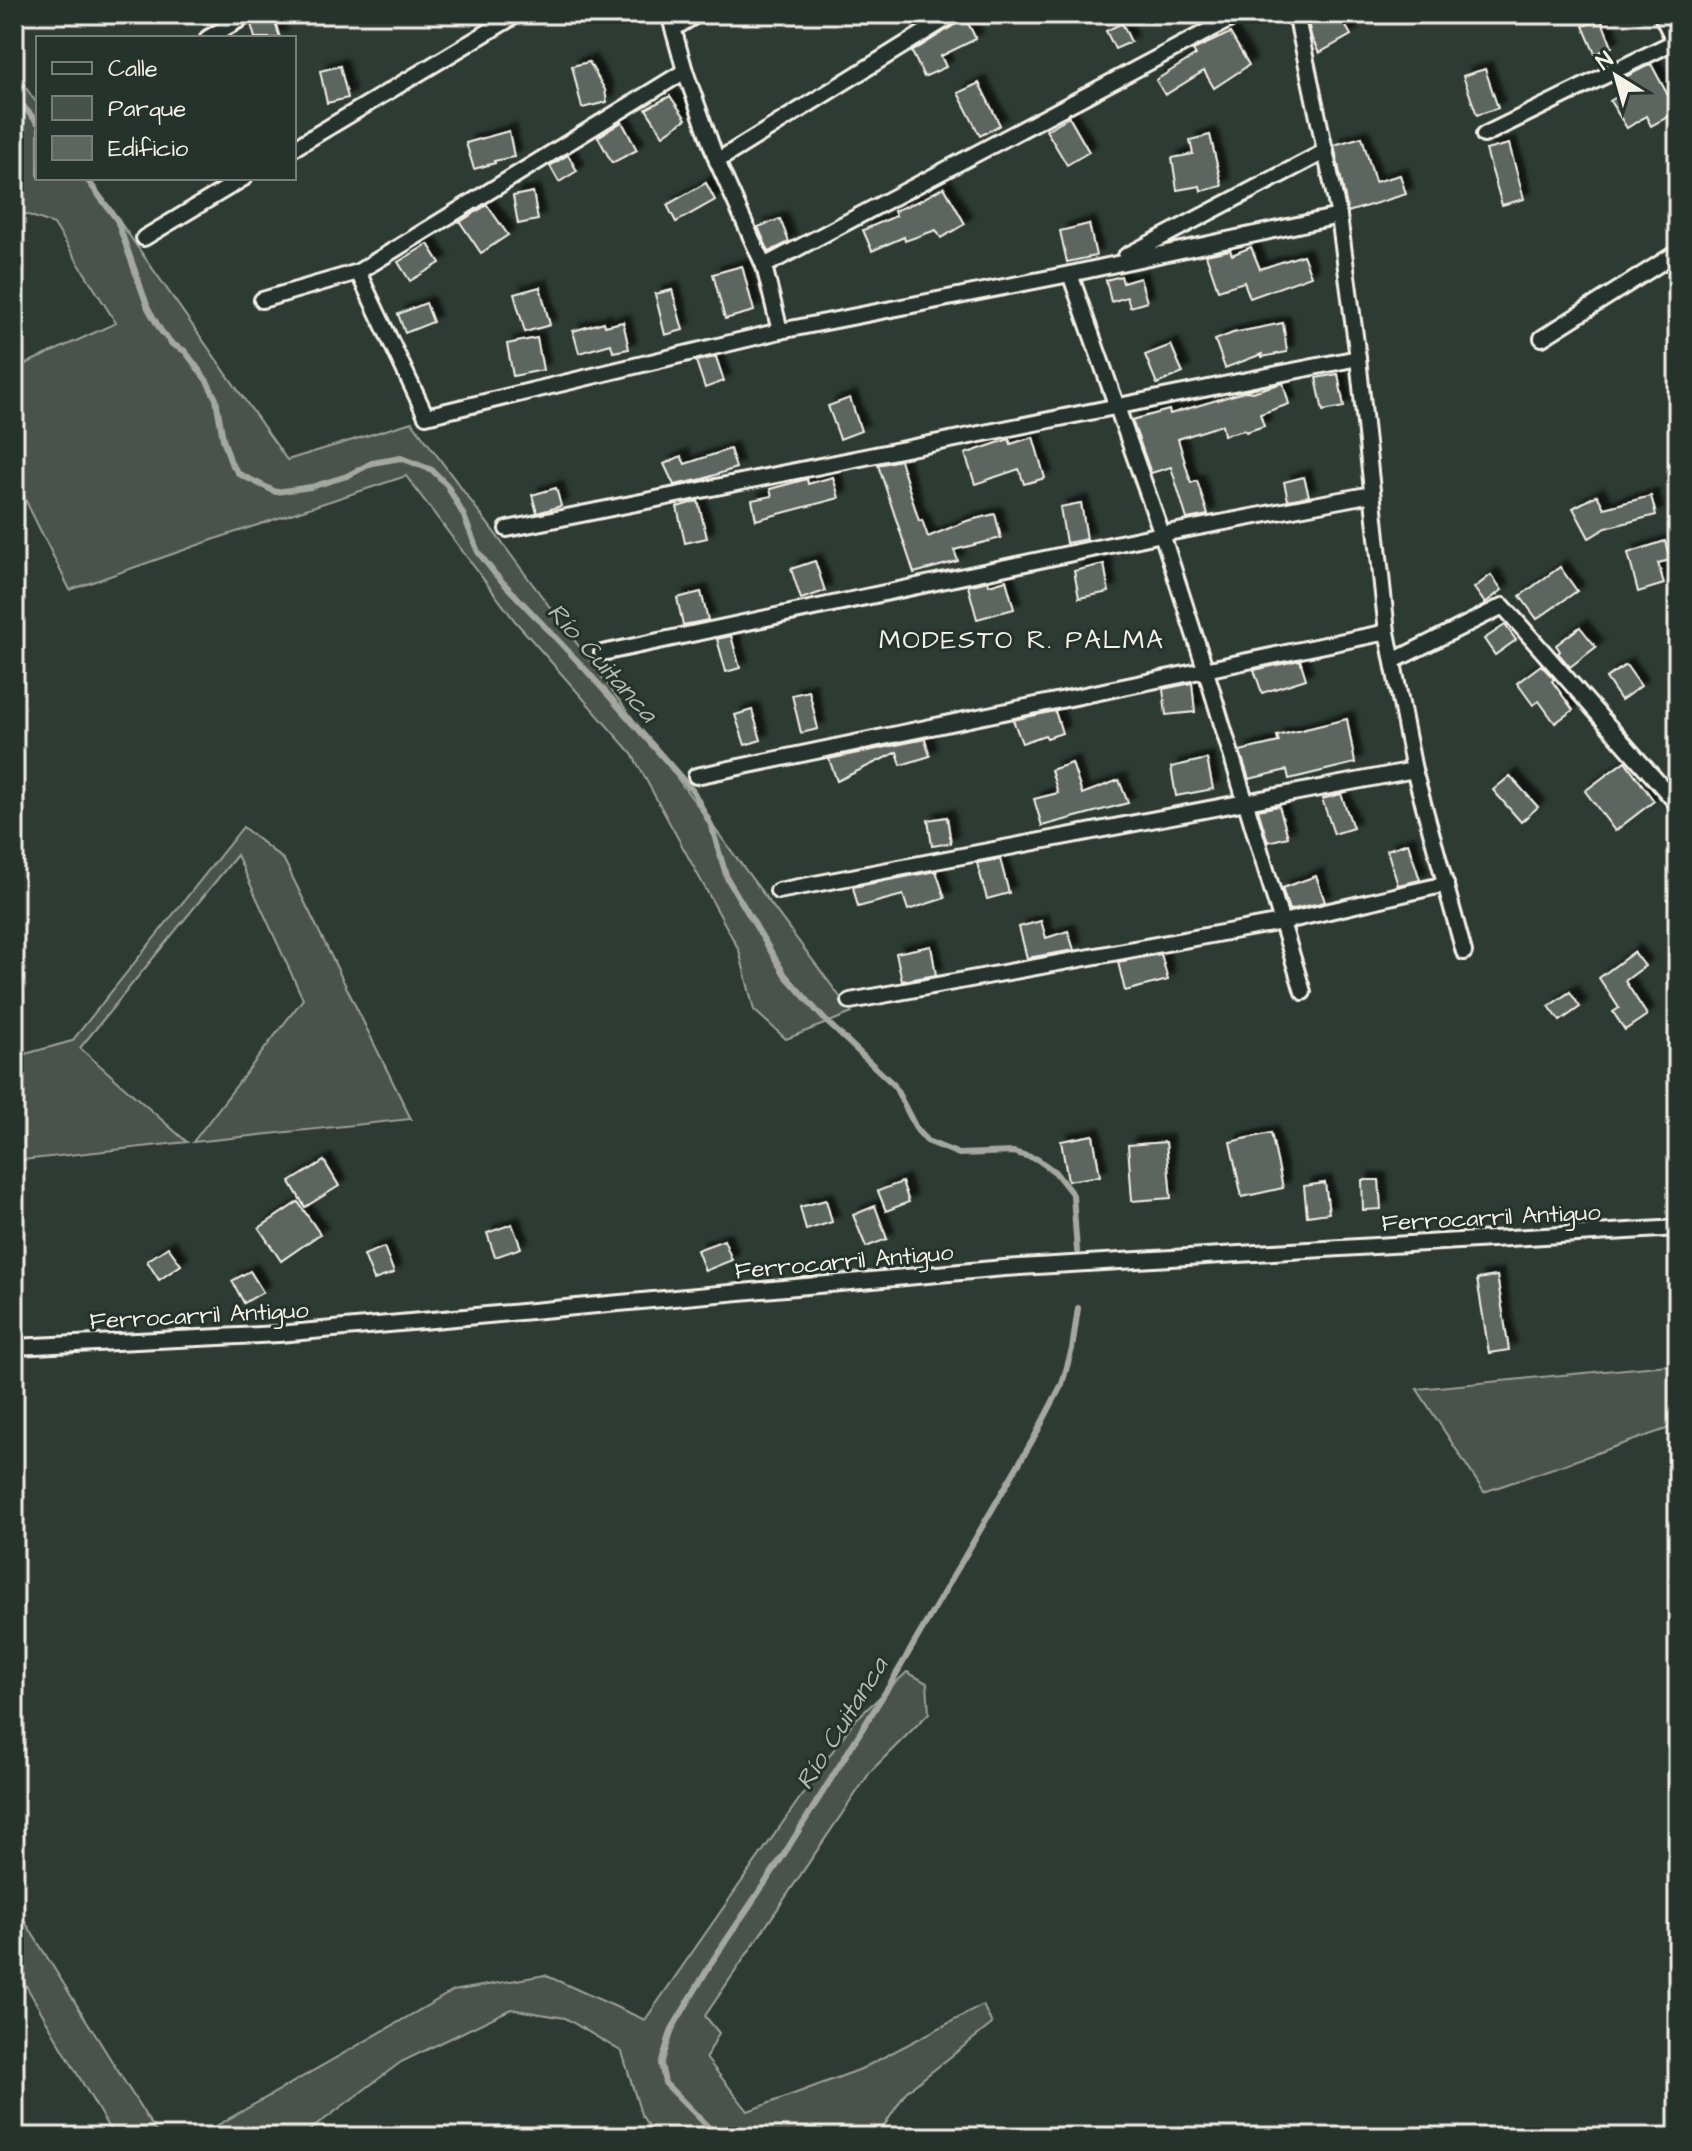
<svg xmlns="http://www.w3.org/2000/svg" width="1692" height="2151" font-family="'Architects Daughter',sans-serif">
<defs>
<filter id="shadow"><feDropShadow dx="7" dy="-7" stdDeviation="2" flood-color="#0009"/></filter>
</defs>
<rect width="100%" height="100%" fill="#2e3b34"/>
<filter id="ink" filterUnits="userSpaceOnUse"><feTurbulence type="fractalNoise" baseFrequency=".0125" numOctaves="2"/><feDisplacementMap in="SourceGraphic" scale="16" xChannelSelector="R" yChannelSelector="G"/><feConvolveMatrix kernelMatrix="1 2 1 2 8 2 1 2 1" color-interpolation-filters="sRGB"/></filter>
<g filter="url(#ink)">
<!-- green -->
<g fill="#48524c" stroke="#9ea29a" stroke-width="2">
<path d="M14 71 38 105V178H89L287 460 412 422 852 1013 786 1039 754 1010 739 950 632 754 515 621 406 476 221 537 70 590 14 477V369L116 323 54 224 14 210Z"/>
<path d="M243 827 284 860 411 1119 193 1142 303 999 237 855 80 1048 187 1142 14 1161V1057L72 1041Z"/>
<path d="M1678 1364V1425L1484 1492 1417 1389Z"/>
<path d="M907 1672 927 1683 929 1713 871 1771 705 2016 719 2033 706 2058 748 2111 861 2069 983 2005 992 2024 906 2092 877 2137H655L641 2114 622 2052 565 2018 511 2009 401 2062 301 2137H197L453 1991 545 1975 645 2020 853 1722Z"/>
<path d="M14 1904 159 2137H114L14 1965Z"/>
</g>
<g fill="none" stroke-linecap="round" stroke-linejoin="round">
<!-- stream -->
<g stroke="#a4a8a0" stroke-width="6">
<path d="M14 96 38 123"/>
<path d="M86 178 117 220 148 308 161 331 172 344 185 351 207 381 216 399 223 439 231 463 239 474 276 492 311 487 347 476 372 463 401 458 432 470 447 485 464 516 478 552 495 574 586 670 693 791 711 825 727 878 785 975 825 1020 894 1085 917 1130 927 1141 959 1154 1013 1152 1037 1159 1055 1172 1073 1195 1077 1251"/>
<path d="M718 2137 665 2083 661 2064 672 2029 713 1960 781 1859 891 1683 1035 1436 1062 1384 1072 1349 1078 1308"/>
</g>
</g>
<!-- building -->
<g fill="#5c655e" stroke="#f4f1e8" stroke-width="2" filter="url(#shadow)">
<path d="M1306 14H1339L1351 35 1319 53 1312 39Z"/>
<path d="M273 15 280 38H255L251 24 257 19Z"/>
<path d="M964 15 976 39 941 56 946 67 924 77 912 52 959 22Z"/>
<path d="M1601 19 1612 47 1595 54 1583 26Z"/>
<path d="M1122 23 1131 42 1115 49 1106 31Z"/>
<path d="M1230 33 1249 65 1214 88 1204 71 1165 95 1156 80 1196 55 1193 50Z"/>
<path d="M589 62 605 90 607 102 582 108 572 66Z"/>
<path d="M1651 64 1677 112 1651 126 1646 116 1627 128 1610 101 1631 88 1625 77Z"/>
<path d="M340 66 348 98 327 103 320 71Z"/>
<path d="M1485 69 1498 108 1477 115 1463 76Z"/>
<path d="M979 83 1000 125 980 136 958 93Z"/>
<path d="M670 96 686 119 663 135 646 109Z"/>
<path d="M1069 117 1089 152 1067 165 1046 130Z"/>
<path d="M622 122 637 150 612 163 598 137Z"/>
<path d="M509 131 514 157 494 161 495 163 474 169 466 143Z"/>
<path d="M1210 135 1222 186 1201 191 1200 186 1177 190 1172 158 1193 154 1190 140Z"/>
<path d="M1362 137 1375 182 1400 175 1406 194 1348 212 1334 145Z"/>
<path d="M1509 144 1524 199 1502 205 1486 150Z"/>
<path d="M568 155 577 171 559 182 550 166Z"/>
<path d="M706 183 715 200 676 222 667 205Z"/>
<path d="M944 187 965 224 941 238 936 230 905 241 904 237 872 251 863 230 896 216 894 211 919 201Z"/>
<path d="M533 192 538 220 518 224 513 196Z"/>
<path d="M487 205 508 235 481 253 460 222Z"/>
<path d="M780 219 789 242 769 252 758 227Z"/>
<path d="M1089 224 1096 256 1067 262 1060 231Z"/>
<path d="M428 244 440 263 410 281 398 262Z"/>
<path d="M1251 247 1260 269 1303 255 1311 276 1250 298 1244 282 1218 290 1206 255 1230 250 1232 255Z"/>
<path d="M742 266 754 311 725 319 713 274Z"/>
<path d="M1121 276 1123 283 1140 278 1147 302 1130 307 1127 297 1111 302 1106 280Z"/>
<path d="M540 287 550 325 525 332 514 294Z"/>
<path d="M672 290 683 330 665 335 655 294Z"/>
<path d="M426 303 433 322 405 333 398 314Z"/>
<path d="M604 322 605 326 623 322 629 349 613 352 611 344 579 353 573 331Z"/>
<path d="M1283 323 1287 352 1262 357V354L1225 368 1215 340 1233 333Z"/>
<path d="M537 338 543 370 513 376 507 344Z"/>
<path d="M1171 345 1183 373 1157 384 1145 355Z"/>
<path d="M716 357 724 381 705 388 696 361Z"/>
<path d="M1338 374 1344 407 1323 411 1316 378Z"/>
<path d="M1283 383 1289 404 1260 414 1264 426 1246 432 1245 430 1224 435 1222 425 1178 439 1191 483 1197 481 1208 515 1187 519 1171 467 1151 473 1132 420 1169 410 1170 414 1247 391 1252 392Z"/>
<path d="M850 398 861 431 840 439 828 406Z"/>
<path d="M1033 437 1045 478 1024 484 1019 469 975 484 965 454 1009 439 1011 444Z"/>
<path d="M730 449 736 468 703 479 674 485 664 464 681 456 685 464Z"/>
<path d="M900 460 919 521 922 520 928 537 967 521 995 514 1001 538 954 550 958 561 914 573 878 465Z"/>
<path d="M833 477 839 498 756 520 752 500 772 496 770 489 807 479 808 484Z"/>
<path d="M1304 477 1309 496 1288 500 1284 482Z"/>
<path d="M556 488 561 506 537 513 532 495Z"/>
<path d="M1597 495 1604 508 1651 496 1656 515 1606 528 1589 538 1573 508Z"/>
<path d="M698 501 707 538 685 543 677 507Z"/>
<path d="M1081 503 1087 539 1066 543 1060 507Z"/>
<path d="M1665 541 1670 560 1658 563 1664 584 1638 592 1628 553Z"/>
<path d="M815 561 825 591 801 599 791 569Z"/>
<path d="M1104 564 1109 592 1079 598 1074 571Z"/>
<path d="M1560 567 1577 591 1537 619 1520 596Z"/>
<path d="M1491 575 1502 590 1485 603 1474 588Z"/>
<path d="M1006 580 1014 609 977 619 968 586 988 581 989 585Z"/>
<path d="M701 592 708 620 683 625 677 598Z"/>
<path d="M1505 625 1516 640 1495 655 1484 639Z"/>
<path d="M1580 627 1596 647 1570 667 1558 653 1560 651 1556 645Z"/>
<path d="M731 636 740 668 726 672 717 639Z"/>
<path d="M1300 660 1306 679 1262 693 1254 670Z"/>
<path d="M1541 665 1554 679 1552 681 1573 710 1555 723 1539 701 1533 705 1517 683Z"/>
<path d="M1626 665 1641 686 1621 700 1606 678Z"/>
<path d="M1192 683 1195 712 1166 715 1163 689Z"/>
<path d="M809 691 818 729 801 733 792 695Z"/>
<path d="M752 710 761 740 745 745 735 715Z"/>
<path d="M1055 711 1062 733 1047 738 1045 735 1022 743 1013 720Z"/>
<path d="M1347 719 1355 763 1289 779 1287 770 1249 779 1240 751 1279 742 1277 736Z"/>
<path d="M925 739 930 756 901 765 897 752 837 781 829 759Z"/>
<path d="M1207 759 1213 789 1176 796 1171 767Z"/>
<path d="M1625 761 1654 801 1615 831 1585 791Z"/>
<path d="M1072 763 1082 794 1119 780 1128 803 1042 826 1034 799 1058 793 1051 770Z"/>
<path d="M1510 776 1538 807 1521 822 1493 790Z"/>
<path d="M1341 794 1353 828 1334 834 1322 799Z"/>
<path d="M1279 806 1288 837 1268 842 1258 810Z"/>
<path d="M947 817 951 843 932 846 928 820Z"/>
<path d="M1408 843 1420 880 1398 885 1387 850Z"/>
<path d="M1000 859 1009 893 987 899 977 863Z"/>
<path d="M936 871 945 898 908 910 903 895 858 907 853 887Z"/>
<path d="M1316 876 1325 902 1289 910 1282 888Z"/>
<path d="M1041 921 1046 938 1068 931 1074 950 1027 958 1019 927Z"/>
<path d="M931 946 936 975 902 981 896 953Z"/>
<path d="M1634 952 1645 966 1625 981 1647 1015 1625 1030 1613 1012 1619 1008 1599 978Z"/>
<path d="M1161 954 1168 980 1125 991 1118 962Z"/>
<path d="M1570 992 1580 1007 1560 1021 1549 1006Z"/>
<path d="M1271 1133 1283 1188 1242 1197 1230 1142Z"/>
<path d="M1093 1135 1100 1176 1068 1181 1061 1141Z"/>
<path d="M1166 1142 1171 1198 1132 1201 1128 1145Z"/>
<path d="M324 1161 339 1186 305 1207 290 1182Z"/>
<path d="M1362 1180H1379L1381 1209 1363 1210Z"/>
<path d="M902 1182 909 1202 886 1211 878 1191Z"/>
<path d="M1325 1183 1329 1213 1307 1216 1304 1186Z"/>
<path d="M826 1200 832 1222 806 1230 800 1207Z"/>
<path d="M298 1202 320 1234 281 1261 259 1228Z"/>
<path d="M875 1206 887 1239 866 1247 853 1215Z"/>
<path d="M512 1224 521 1248 495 1257 487 1233Z"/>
<path d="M724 1240 732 1260 705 1271 697 1250Z"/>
<path d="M168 1247 181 1265 159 1280 147 1261Z"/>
<path d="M384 1247 394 1273 374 1280 364 1255Z"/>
<path d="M250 1271 263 1292 244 1303 232 1281Z"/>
<path d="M1497 1276 1509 1350 1489 1353 1477 1279Z"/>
</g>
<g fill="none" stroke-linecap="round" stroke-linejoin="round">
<defs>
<g id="minor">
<path d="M669 14 685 71 717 161 764 266 780 331"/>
<path d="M1296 14 1339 216 1358 358 1387 632 1414 770 1464 952"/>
<path d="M1661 14 1675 42"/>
<path d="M673 29 698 14"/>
<path d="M208 38 249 14"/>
<path d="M1484 135 1678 40"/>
<path d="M294 148 518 14"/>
<path d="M717 161 954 14"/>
<path d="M144 238 244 178"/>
<path d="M1126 256 1326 151"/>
<path d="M764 266 1240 14"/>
<path d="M358 272 426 416 780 331 1070 274 1339 216"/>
<path d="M1070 274 1162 534 1205 668 1303 992"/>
<path d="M262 300 358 272 685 71"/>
<path d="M1542 338 1678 252"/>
<path d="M507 529 1358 358"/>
<path d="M602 653 1162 534 1372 494"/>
<path d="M1393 661 1503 606 1678 805"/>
<path d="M696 776 1387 632"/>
<path d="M778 891 1414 770"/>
<path d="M850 1001 1282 922 1446 884"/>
<path d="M14 1347 279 1334 1004 1268 1678 1228"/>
</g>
</defs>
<!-- minor casing -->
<use href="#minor" stroke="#f4f1e8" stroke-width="20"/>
<!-- minor -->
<use href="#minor" stroke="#26332d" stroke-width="14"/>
</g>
</g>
<g text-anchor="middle" stroke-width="6" stroke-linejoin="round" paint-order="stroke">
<!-- street labels -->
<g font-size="24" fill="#f4f1e8" stroke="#26332d">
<text transform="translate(1491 1217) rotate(-3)" y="8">Ferrocarril Antiguo</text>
<text transform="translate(844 1261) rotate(-5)" y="8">Ferrocarril Antiguo</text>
<text transform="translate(199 1315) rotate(-3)" y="8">Ferrocarril Antiguo</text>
</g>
<!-- neighbourhood labels -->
<g font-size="26" letter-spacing="2" fill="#f4f1e8" stroke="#26332d">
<text x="1022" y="648">MODESTO R. PALMA</text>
</g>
<!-- water labels -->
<g font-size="26" font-style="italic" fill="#b8bab2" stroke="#26332d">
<text transform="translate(603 662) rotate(48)" y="9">Río Cuitanca</text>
<text transform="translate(841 1723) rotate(-58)" y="9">Río Cuitanca</text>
</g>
</g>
<!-- margin -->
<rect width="1692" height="2151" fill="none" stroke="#26332d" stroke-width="48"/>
<rect x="24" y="24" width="1644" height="2103" fill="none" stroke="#f4f1e8" stroke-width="3" filter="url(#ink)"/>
<!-- legend -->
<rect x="36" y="36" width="260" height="144" fill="#26332d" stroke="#787f78" stroke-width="2"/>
<rect x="52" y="62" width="40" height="12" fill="#26332d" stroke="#787f78" stroke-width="2"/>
<text x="108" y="76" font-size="24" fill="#f4f1e8">Calle</text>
<rect x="52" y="96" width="40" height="24" fill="#48524c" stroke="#787f78" stroke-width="2"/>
<text x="108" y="116" font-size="24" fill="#f4f1e8">Parque</text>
<rect x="52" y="136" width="40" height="24" fill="#5c655e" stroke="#787f78" stroke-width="2"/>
<text x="108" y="156" font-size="24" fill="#f4f1e8">Edificio</text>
<!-- north arrow -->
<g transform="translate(1616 76) rotate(323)" stroke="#26332d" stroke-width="6" paint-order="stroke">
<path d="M0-6L14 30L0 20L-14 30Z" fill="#f4f1e8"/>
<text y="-12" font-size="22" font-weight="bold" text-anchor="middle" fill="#f4f1e8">N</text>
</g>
</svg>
